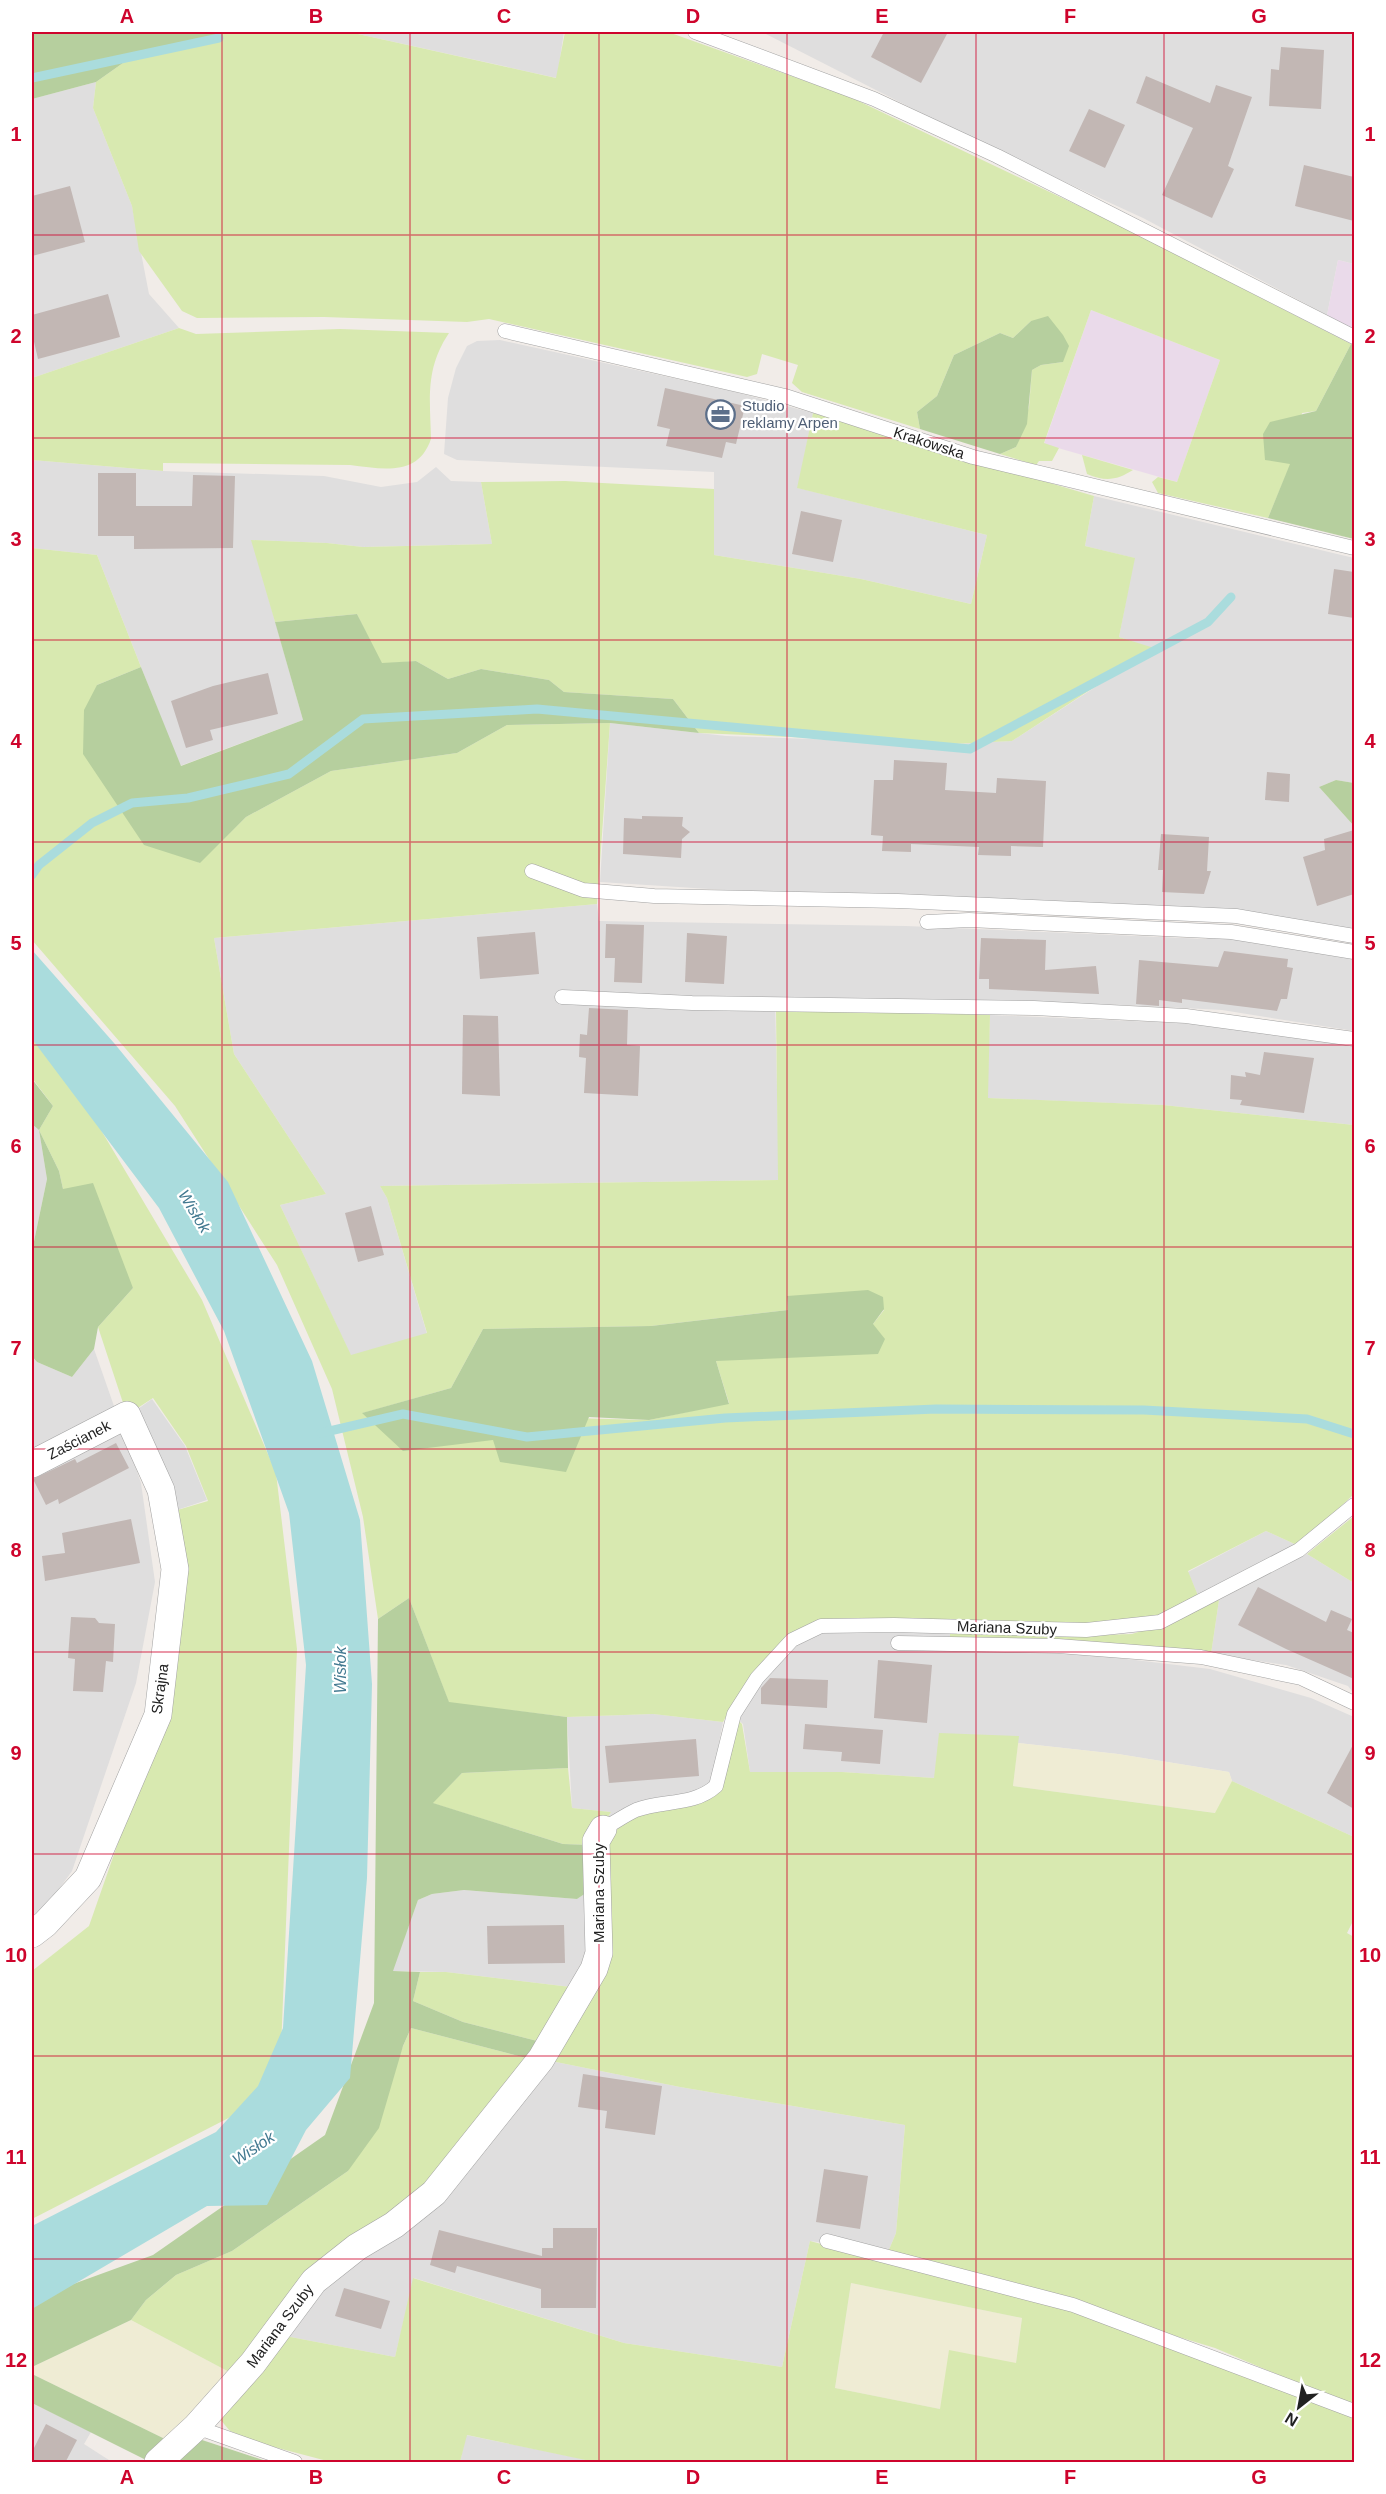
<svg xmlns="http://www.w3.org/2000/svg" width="1386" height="2494" font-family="Helvetica,sans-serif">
<rect width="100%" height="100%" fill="#f1ece8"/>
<!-- residential -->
<g fill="#dfdede">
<path d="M349 32H564L557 78Z"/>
<path d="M762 32H1354V264L1338 260 1327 315 1143 218 978 142Z"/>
<path d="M96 82 93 108 132 206 149 294 179 328 32 378V99Z"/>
<path d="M500 340 732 391 813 413 798 488 987 535 971 604 861 579 714 555V472L457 460 444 454 448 398 456 368 467 346 477 341Z"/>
<path d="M32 460 163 471 324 476 381 487 417 482 436 467 451 481 481 482 492 544 363 547 327 543 252 540 303 720 180 766 97 555 32 548Z"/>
<path d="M1094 496 1354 558V783L1336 780 1319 787 1354 826V930L600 882 610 723 726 736 952 744 1012 741 1154 649 1119 637 1134 558 1085 546Z"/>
<path d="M597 904 599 921 906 926 1206 939 1212 936 1341 956 1354 959V1031L1222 1010 1124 1005 775 998 779 1180 380 1186 387 1198 427 1334 351 1356 280 1205 326 1194 234 1054 214 938Z"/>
<path d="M990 1015 1202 1024 1354 1045V1125L1163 1105 987 1098Z"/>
<path d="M32 1124 39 1130 47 1179 32 1251Z"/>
<path d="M94 1349 141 1483 155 1582 136 1683 72 1871 32 1926V1356L37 1362 72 1377Z"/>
<path d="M1266 1531 1299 1546 1199 1598 1188 1572Z"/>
<path d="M1307 1554 1354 1583V1694L1348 1686 1286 1665 1211 1654 1219 1600Z"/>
<path d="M822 1630H950L951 1651 1093 1655 1210 1669 1311 1698 1354 1717V1837L1232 1781 1229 1772 1118 1754 1018 1743V1736L934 1778 842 1772H750L743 1724 737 1719 760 1677 793 1645Z"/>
<path d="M653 1714 723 1722 711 1785 682 1797 608 1817 611 1812 572 1808 567 1717Z"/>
<path d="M464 1890 577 1899 589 1891 592 1923 579 1988 446 1972 392 1971 418 1900 432 1894Z"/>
<path d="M546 2060 680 2087 905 2125 896 2233 888 2252 810 2241 782 2367 624 2343 414 2278 395 2357 280 2335Z"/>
<path d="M32 2403 91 2432 84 2444 112 2462H32Z"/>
<path d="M466 2435 583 2459 595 2462H460Z"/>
</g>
<!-- industrial -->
<g fill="#eadaea">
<path d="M1338 260 1354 264V331L1327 315Z"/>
<path d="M1091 310 1220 360 1177 482 1044 444Z"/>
</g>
<!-- farmland -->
<g fill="#efecd4">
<path d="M1018 1743 1118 1754 1229 1772 1232 1781 1216 1813 1013 1786Z"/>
<path d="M851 2283 1022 2318 1016 2363 940 2409 835 2388Z"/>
<path d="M131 2320 233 2374 167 2440 32 2374V2367Z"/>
</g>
<!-- grass -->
<g fill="#d8e9b0" fill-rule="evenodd">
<path d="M218 32H349L556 78 565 32H668L850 97 1119 225 1351 344 1316 411 1302 413 1291 463 1268 518 1158 493 1152 482 1158 477 1177 482 1220 360 1091 310 1044 443 1059 448 1052 461H1039L1036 465 1000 454 1016 447 1029 407 1032 370 1041 365 1063 362 1031 321 1013 338 1000 333 954 355 937 396 917 412 920 429 802 392 792 383 798 365 762 354 757 374 747 377 489 319 467 322 324 317 197 318 182 311 139 251 132 206 93 108 96 82 130 58 220 37Z"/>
<path d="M179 328 196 334 340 329 449 333C425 369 430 398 431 439 418 477 383 469 350 465L163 463V471L32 460V378Z"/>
<path d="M813 413 1094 496 1085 546 1135 558 1119 637 1154 648 1012 741 952 744 699 733 673 699 564 692 549 680 481 669 448 679 416 661 381 664 357 614 275 622 251 540 327 543 363 547 492 544 481 482 565 481 714 489V555L861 579 971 604 987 535 797 488Z"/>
<path d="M1082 455 1133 470C1117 480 1106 482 1087 474Z"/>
<path d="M32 548 97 555 141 667 97 685 199 863 246 817 331 771 457 753 507 725 610 723 597 904 214 938 234 1054 326 1194 280 1205 351 1355 427 1333 387 1198 380 1186 778 1180 776 1008 990 1015 988 1098 1163 1105 1354 1125V1494L1299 1546 1266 1531 1188 1571 1199 1598 1162 1617 1125 1624 827 1619 793 1632 733 1704 723 1722 653 1714 567 1717 449 1703 409 1598 378 1619 363 1517 332 1389 277 1265 175 1106 32 940ZM787 1296 884 1310 873 1324 716 1361 729 1403 649 1420 363 1413 451 1388 483 1329 651 1326 788 1310Z"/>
<path d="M32 1036 76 1088 202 1300 276 1473 297 1649 281 2049 248 2108 32 2219V1971L89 1926 162 1717 174 1511 208 1501 186 1446 153 1398 127 1415 98 1327 133 1288 63 1189 59 1171 39 1130 53 1106 32 1078Z"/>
<path d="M1354 1516V1583L1307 1554Z"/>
<path d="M1219 1600 1211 1654 950 1638V1630L1074 1636 1132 1634 1160 1625Z"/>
<path d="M737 1719 742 1724 750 1772H842L934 1778 939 1733 1019 1736 1013 1786 1215 1813 1232 1781 1354 1837V1919L1347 1933 1354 1937V2407L1215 2348 943 2265 888 2252 896 2233 905 2125 680 2087 546 2060 588 1991 607 1834 640 1814 709 1798Z"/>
<path d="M568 1768 572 1808 611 1812 591 1845 563 1844 432 1803 462 1773Z"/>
<path d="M420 1972H446L579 1988 541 2042 463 2022 413 2001Z"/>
<path d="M411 2028 530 2059 468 2140 233 2374 131 2320 146 2300 176 2275 232 2251 348 2171Z"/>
<path d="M810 2241 1067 2309 1354 2416V2462H595L467 2435 460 2462H331L259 2443 230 2431 219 2418 280 2335 395 2357 413 2278 624 2343 782 2367ZM851 2283 1022 2318 1016 2363 949 2350 940 2409 835 2388Z"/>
</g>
<!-- forest -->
<g fill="#b6cf9e">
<path d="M32 32H218L220 37 130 58 96 82 32 99Z"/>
<path d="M1048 316 1063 335 1069 346 1063 362 1041 365 1032 370 1027 424 1016 447 1000 454 920 429 917 412 937 396 954 355 1000 333 1013 338 1031 321Z"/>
<path d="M1351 344 1354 345V539L1268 518 1290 464 1265 460 1263 434 1270 422 1316 411Z"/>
<path d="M357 614 382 663 416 661 448 679 481 669 549 680 564 692 673 699 699 733 610 723 507 725 457 753 331 771 246 817 200 863 144 845 83 754 84 710 97 685 141 667 181 766 303 720 275 622Z"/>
<path d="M1336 780 1354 783V826L1319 787Z"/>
<path d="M32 1079 53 1106 39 1130 59 1171 63 1189 93 1183 133 1288 98 1327 94 1349 72 1377 37 1362 32 1356V1251L47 1179 39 1130 32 1124Z"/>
<path d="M868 1290 883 1297 884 1309 873 1324 885 1339 878 1354 716 1361 729 1404 649 1420 589 1417 566 1472 500 1462 493 1440 403 1451 362 1413 451 1388 483 1329 651 1326 788 1310 787 1296Z"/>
<path d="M409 1598 449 1702 567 1717 568 1768 462 1773 433 1803 563 1844 591 1845 589 1891 577 1899 464 1890 432 1894 418 1900 393 1971 420 1972 413 2001 463 2022 541 2042 530 2059 411 2028 403 2046 379 2128 348 2171 232 2251 176 2275 146 2300 131 2320 32 2367V2307L54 2291 153 2255 325 2135 374 2003 378 1619Z"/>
<path d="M32 2374 167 2440 144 2459 32 2403Z"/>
<path d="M199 2439 269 2462H170Z"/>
</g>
<!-- parking -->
<path fill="#ddd" d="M152 1399 185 1446 207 1500 174 1511 128 1416Z"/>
<!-- water -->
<path fill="#aadcdd" d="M32 950 114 1043 228 1182 312 1361 360 1520 372 1684 367 1878 350 2078 306 2130 267 2205 207 2206 32 2309V2226L216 2132 258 2086 283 2028 306 1665 289 1513 224 1331 159 1208 32 1039Z"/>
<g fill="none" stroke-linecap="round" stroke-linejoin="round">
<!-- stream -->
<g stroke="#aadcdd" stroke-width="9">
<path d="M32 78 219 38"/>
<path d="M32 875 39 865 92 823 132 803 188 798 289 774 363 719 537 709 970 749 1208 622 1231 597"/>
<path d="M321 1433 403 1414 527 1437 725 1418 936 1409 1144 1410 1307 1419 1354 1434"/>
</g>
</g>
<!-- building -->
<g fill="#c2b7b4">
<path d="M884 32H948L921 83 871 57Z"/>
<path d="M1281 47 1324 50 1321 109 1269 106 1271 69 1279 70Z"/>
<path d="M1146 76 1210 103 1216 85 1252 97 1228 166 1234 169 1212 218 1162 195 1193 128 1136 103Z"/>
<path d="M1089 109 1125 125 1105 168 1069 151Z"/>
<path d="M1304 165 1354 177V221L1295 206Z"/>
<path d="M70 186 85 242 32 256V196Z"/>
<path d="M108 294 120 337 38 359 32 333V315Z"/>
<path d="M665 388 745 406 736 444 726 442 722 458 666 446 670 429 657 426Z"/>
<path d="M98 473H136V506H192L193 475 235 476 233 548 134 549V536H98Z"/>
<path d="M801 511 842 520 833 562 792 554Z"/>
<path d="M1334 569 1354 572V618L1328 614Z"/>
<path d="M268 673 278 714 210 730 213 740 186 748 171 701 213 686Z"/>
<path d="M894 760 947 763 945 790 996 793 997 778 1046 781 1043 847 1011 846V856L978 855 979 847 911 844V852L882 851 883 836 871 835 874 780H893Z"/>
<path d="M1267 772 1290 774 1289 802 1265 800Z"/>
<path d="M642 816 683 817 682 826 690 832 682 839 681 858 623 854 624 818 642 819Z"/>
<path d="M1354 830V894L1317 906 1303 857 1325 850 1324 839Z"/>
<path d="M1161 834 1209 837 1207 871H1211L1204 894 1162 892 1163 870H1158Z"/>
<path d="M606 924 644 925 642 983 614 982 615 958H605Z"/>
<path d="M535 932 539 974 480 979 477 937Z"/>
<path d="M687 933 727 936 724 984 685 982Z"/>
<path d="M981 938 1046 940 1045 970 1096 966 1099 994 989 989V979H979Z"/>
<path d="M1224 951 1288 959 1287 967 1293 968 1287 999H1281L1277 1011 1182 999V1003L1159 1000V1006L1136 1004 1139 960 1218 967Z"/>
<path d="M589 1008 628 1010 627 1045 640 1046 638 1096 584 1093 586 1058 579 1057 580 1034 587 1035Z"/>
<path d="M463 1015 498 1016 500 1096 462 1094Z"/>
<path d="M1264 1052 1314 1058 1304 1113 1240 1105 1242 1100 1230 1099 1231 1075 1246 1077 1245 1072 1260 1075Z"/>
<path d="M371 1206 384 1255 358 1262 345 1213Z"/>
<path d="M116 1443 129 1468 59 1504 58 1499 46 1505 33 1479 75 1459 77 1463Z"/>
<path d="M131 1519 140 1563 45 1581 42 1556 65 1553 62 1533Z"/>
<path d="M1258 1587 1326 1622 1331 1610 1352 1619 1347 1630 1354 1633V1679L1286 1649 1238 1625Z"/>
<path d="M71 1617 95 1618 99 1623 115 1624 113 1662 106 1661 103 1692 73 1691 75 1659 68 1658Z"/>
<path d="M878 1660 932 1665 927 1723 874 1718Z"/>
<path d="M770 1678 828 1680 827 1708 761 1704V1688Z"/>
<path d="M805 1724 883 1730 880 1764 841 1761 842 1752 803 1749Z"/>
<path d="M696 1739 699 1776 609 1783 605 1746Z"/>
<path d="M1354 1743V1809L1327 1793Z"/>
<path d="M564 1925 565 1963 488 1964 487 1926Z"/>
<path d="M583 2074 662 2086 655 2135 605 2128 607 2111 578 2107Z"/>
<path d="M824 2169 868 2176 860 2229 816 2222Z"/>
<path d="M553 2228H597L596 2308H541V2289L457 2266 455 2273 430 2265 439 2230 542 2256V2248H553Z"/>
<path d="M344 2288 390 2301 381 2329 335 2316Z"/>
<path d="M46 2424 77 2440 65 2463H32V2452Z"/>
</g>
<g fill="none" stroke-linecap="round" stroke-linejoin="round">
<defs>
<g id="service">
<path d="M695 32 874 99 997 156 1354 337"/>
<path d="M505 331 785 396 973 457 1354 548"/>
<path d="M532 871 583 890 654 896 898 901 1236 916 1354 936"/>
<path d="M927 922 969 920 1231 932 1354 952"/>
<path d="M562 997 692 1003 1034 1008 1186 1016 1354 1039"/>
<path d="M898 1643 1058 1646 1201 1657 1301 1678 1354 1703"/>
<path d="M603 1829C614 1823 625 1815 636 1810 662 1800 694 1806 716 1786L734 1714 757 1678 792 1640 821 1626 894 1625 1086 1630 1160 1622 1299 1550 1354 1505"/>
<path d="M827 2241 1073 2305 1354 2411"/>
<path d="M196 2427 295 2462"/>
</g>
<g id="minor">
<path d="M32 1464 127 1415 161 1490 175 1569 158 1715 88 1878 45 1924 32 1934"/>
<path d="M158 2462 196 2427 253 2363 314 2281 357 2247 394 2225 434 2193 541 2059 594 1969 599 1953 596 1841 603 1829"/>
</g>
</defs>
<!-- service casing -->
<use href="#service" stroke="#a2a2a2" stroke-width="15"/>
<!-- minor casing -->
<use href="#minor" stroke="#a2a2a2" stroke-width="28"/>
<!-- service -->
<use href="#service" stroke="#fff" stroke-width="14"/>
<!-- minor -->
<use href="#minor" stroke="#fff" stroke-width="27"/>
</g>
<!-- grid -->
<path fill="none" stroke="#ce042c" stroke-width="1.5" stroke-opacity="0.55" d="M222 32V2462M410 32V2462M599 32V2462M787 32V2462M976 32V2462M1164 32V2462M32 235H1354M32 438H1354M32 640H1354M32 842H1354M32 1045H1354M32 1247H1354M32 1449H1354M32 1652H1354M32 1854H1354M32 2056H1354M32 2259H1354"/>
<!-- icons -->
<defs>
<symbol id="office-ring" viewBox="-11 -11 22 22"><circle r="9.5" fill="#fff" stroke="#5c6f8a" stroke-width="1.5"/><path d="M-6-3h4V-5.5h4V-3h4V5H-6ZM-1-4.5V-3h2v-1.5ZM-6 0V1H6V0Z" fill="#5c6f8a"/></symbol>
</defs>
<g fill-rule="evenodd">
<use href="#office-ring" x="704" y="398" width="33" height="33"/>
</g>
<g text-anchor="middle" stroke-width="4.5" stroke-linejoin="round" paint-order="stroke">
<!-- service labels -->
<g font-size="15" fill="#4e5e75" stroke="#fff" text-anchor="start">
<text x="742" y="411">Studio<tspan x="742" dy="17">reklamy Arpen</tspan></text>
</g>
<!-- street labels -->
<g font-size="15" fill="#212121" stroke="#fff">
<text transform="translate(929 443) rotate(18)" y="5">Krakowska</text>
<text transform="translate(79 1440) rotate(-27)" y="5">Zaścianek</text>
<text transform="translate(1007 1628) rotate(2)" y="5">Mariana Szuby</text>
<text transform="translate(160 1689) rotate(-82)" y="5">Skrajna</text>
<text transform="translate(599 1893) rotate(-90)" y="5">Mariana Szuby</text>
<text transform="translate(280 2326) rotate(-53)" y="5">Mariana Szuby</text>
</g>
<!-- water labels -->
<g font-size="16" font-style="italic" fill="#427990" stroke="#fff">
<text transform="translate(195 1211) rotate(59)" y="6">Wisłok</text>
<text transform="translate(340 1670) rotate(-90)" y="6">Wisłok</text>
<text transform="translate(253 2148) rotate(-34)" y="6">Wisłok</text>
</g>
</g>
<!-- border -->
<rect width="1386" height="2494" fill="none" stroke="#ffffff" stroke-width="66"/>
<!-- north arrow -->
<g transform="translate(1299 2407) rotate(211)" stroke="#ffffff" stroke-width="4.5" paint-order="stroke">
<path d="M0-4.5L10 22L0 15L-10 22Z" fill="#212121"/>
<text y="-9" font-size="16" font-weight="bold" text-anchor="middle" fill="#212121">N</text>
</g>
<rect x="33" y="33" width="1320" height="2428" fill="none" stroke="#ce042c" stroke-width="2"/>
<g font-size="20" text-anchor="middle" font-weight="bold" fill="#ce042c">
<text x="127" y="23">A</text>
<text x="316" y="23">B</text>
<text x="504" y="23">C</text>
<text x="693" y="23">D</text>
<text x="882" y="23">E</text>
<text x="1070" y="23">F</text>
<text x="1259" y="23">G</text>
<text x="16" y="141">1</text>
<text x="1370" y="141">1</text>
<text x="16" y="343">2</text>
<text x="1370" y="343">2</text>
<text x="16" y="546">3</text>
<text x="1370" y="546">3</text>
<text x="16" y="748">4</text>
<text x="1370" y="748">4</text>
<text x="16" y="950">5</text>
<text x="1370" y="950">5</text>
<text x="16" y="1153">6</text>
<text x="1370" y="1153">6</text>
<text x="16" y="1355">7</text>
<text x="1370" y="1355">7</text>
<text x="16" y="1557">8</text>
<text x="1370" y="1557">8</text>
<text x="16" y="1760">9</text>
<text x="1370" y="1760">9</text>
<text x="16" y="1962">10</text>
<text x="1370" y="1962">10</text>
<text x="16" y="2164">11</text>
<text x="1370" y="2164">11</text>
<text x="16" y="2367">12</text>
<text x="1370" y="2367">12</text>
<text x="127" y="2484">A</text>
<text x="316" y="2484">B</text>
<text x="504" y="2484">C</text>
<text x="693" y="2484">D</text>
<text x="882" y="2484">E</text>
<text x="1070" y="2484">F</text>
<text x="1259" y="2484">G</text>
</g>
</svg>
